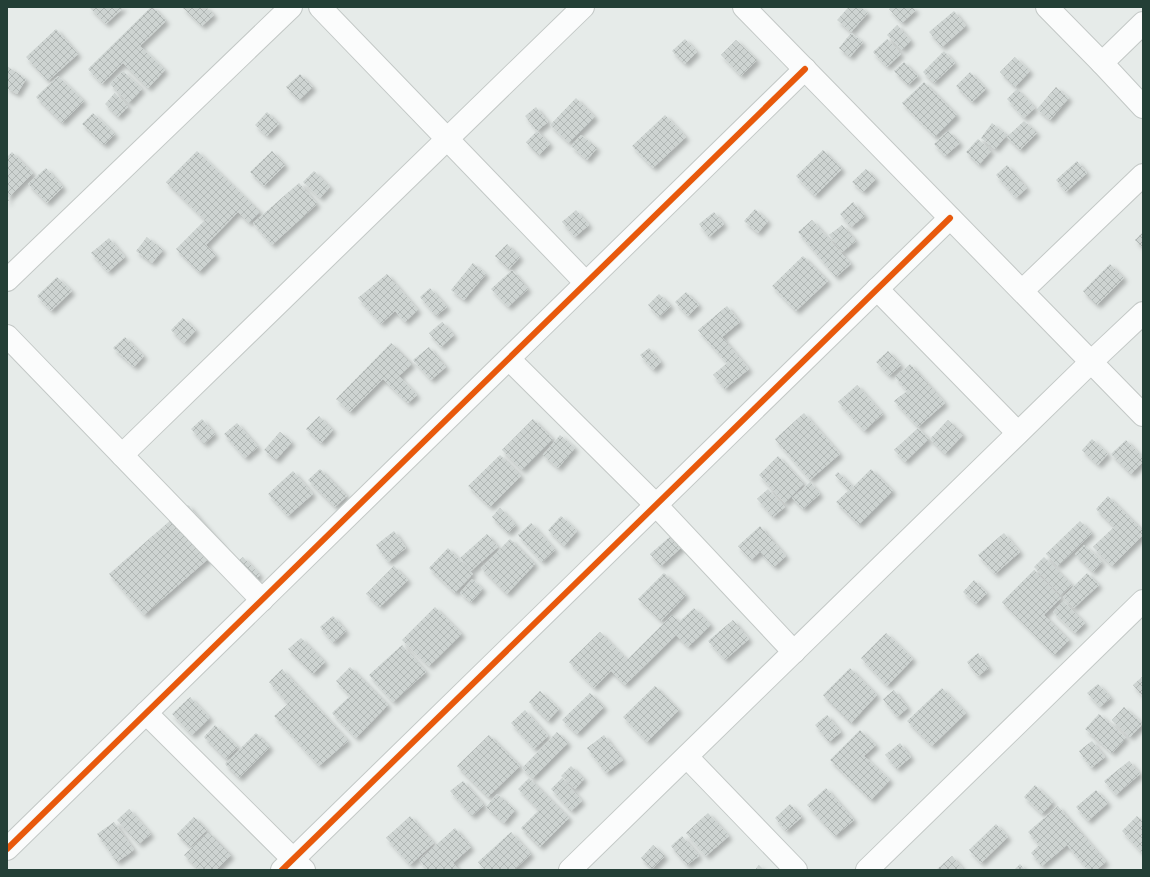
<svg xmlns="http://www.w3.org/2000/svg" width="1150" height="877" font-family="Figtree,sans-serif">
<defs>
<pattern id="building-cross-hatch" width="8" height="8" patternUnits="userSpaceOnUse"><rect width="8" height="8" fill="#ced4d2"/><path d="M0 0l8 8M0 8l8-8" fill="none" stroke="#b1b7b5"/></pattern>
<filter id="shadow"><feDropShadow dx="3.5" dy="3.5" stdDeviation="2" flood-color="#0004"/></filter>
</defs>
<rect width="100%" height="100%" fill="#e6ebe9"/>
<!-- building -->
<g fill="url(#building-cross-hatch)" filter="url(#shadow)">
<path d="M89 7H124L106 24Z"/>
<path d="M151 7H153L166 21 140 46 165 70 148 88 123 63 102 84 88 69Z"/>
<path d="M182 7H206L214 15 202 26Z"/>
<path d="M849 7H861L868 13 851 32 837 20Z"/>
<path d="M891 7H912L916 10 902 23 889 9Z"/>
<path d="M954 11 966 26 942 47 929 32Z"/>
<path d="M897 25 911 41 902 50 887 35Z"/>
<path d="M56 29 78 54 48 81 26 57Z"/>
<path d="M851 33 863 42 850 57 839 48Z"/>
<path d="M685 39 697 52 685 64 672 51Z"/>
<path d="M887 39 901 54 887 67 873 52Z"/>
<path d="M736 40 757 60 741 76 721 55Z"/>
<path d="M944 51 955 63 934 83 923 72Z"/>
<path d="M1015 57 1030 71 1015 87 1000 72Z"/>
<path d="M904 62 918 76 908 85 894 71Z"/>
<path d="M7 66 26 79 17 94 7 88Z"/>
<path d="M123 71 142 89 129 103 110 84Z"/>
<path d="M970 72 986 89 972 102 956 86Z"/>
<path d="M300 74 313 87 299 100 286 87Z"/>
<path d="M58 76 84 101 62 123 36 97Z"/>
<path d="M924 82 957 115 935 137 902 103Z"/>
<path d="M1056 87 1069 98 1050 120 1037 109Z"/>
<path d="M1017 89 1035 108 1024 118 1007 99Z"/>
<path d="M115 93 128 107 118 117 105 104Z"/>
<path d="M576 98 595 117 569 143 550 125Z"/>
<path d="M536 107 548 122 537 131 550 144 539 155 526 142 537 131 525 116Z"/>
<path d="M267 112 279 124 267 136 255 125Z"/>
<path d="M93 113 115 134 104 145 82 124Z"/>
<path d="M665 115 686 137 653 168 632 146Z"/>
<path d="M1024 121 1037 133 1020 150 1007 137Z"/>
<path d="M992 123 1007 135 995 149 981 138Z"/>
<path d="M948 131 960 143 945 156 934 144Z"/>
<path d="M581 135 597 148 587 160 571 146Z"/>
<path d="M978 139 991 151 979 165 966 152Z"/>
<path d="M823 150 842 169 815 196 796 176Z"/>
<path d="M197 151 260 212 249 223 238 212 206 245 216 255 199 272 176 249 205 220 166 182Z"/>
<path d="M272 151 285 165 264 186 250 172Z"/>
<path d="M12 152 33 173 7 199 9 200 7 203V157Z"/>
<path d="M1077 161 1087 173 1066 192 1056 180Z"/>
<path d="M1007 165 1027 188 1016 198 996 175Z"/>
<path d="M46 168 63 187 47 203 28 184Z"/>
<path d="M866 169 876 179 863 192 852 182Z"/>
<path d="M314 171 330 187 320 198 303 182Z"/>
<path d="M299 183 317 204 272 245 253 223Z"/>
<path d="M853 202 865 216 851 227 840 214Z"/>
<path d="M755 209 768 221 758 233 744 221Z"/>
<path d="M576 210 589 225 575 237 562 222Z"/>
<path d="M714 212 724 224 709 237 699 224Z"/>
<path d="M812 220 851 264 836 277 798 232Z"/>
<path d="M842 225 856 241 842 252 829 235Z"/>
<path d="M1143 232V248L1135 240Z"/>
<path d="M147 237 163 250 152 263 136 251Z"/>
<path d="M109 238 125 257 108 272 91 253Z"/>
<path d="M507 244 520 257 509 269 495 256Z"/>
<path d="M803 256 828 281 796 311 772 286Z"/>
<path d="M473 263 486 274 464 300 451 290Z"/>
<path d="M1110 264 1124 278 1097 305 1083 291Z"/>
<path d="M512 270 528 289 508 307 491 289Z"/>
<path d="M387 274 418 310 405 322 395 311 381 324 358 298Z"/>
<path d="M57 277 72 291 51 311 37 296Z"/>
<path d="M430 288 447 307 436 316 420 297Z"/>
<path d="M686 292 699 305 688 316 675 302Z"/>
<path d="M659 294 671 306 659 317 648 305Z"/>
<path d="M727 306 740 322 722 337 749 369 725 389 713 375 727 363 698 330Z"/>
<path d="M183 318 196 330 184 343 171 330Z"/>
<path d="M442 322 454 335 441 347 429 333Z"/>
<path d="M125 337 144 356 134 367 113 348Z"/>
<path d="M391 343 412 364 399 376 417 395 408 403 383 379 350 412 336 399Z"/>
<path d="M429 347 446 367 431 380 413 360Z"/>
<path d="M649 348 661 362 653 370 640 355Z"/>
<path d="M888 351 901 365 889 376 876 362Z"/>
<path d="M910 364 945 403 918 427 894 401 907 391 895 377Z"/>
<path d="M857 385 883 414 864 431 838 402Z"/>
<path d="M804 413 840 454 810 480 775 439Z"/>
<path d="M319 416 333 430 321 443 306 429Z"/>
<path d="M202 419 215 434 204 444 191 429Z"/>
<path d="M533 419 553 439 522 470 502 450Z"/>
<path d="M948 420 963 435 945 454 930 439Z"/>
<path d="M237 423 258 447 245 458 224 434Z"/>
<path d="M918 428 929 439 905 462 894 450Z"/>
<path d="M280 432 292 442 276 460 264 450Z"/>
<path d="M560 435 575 448 558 468 543 455Z"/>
<path d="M1092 439 1108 454 1098 465 1082 450Z"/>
<path d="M1126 440 1143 458V462L1131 474 1111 454Z"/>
<path d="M500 455 521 476 490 507 468 486Z"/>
<path d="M778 456 804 484 785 503 759 475Z"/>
<path d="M320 469 347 496 335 507 308 480Z"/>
<path d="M871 469 893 491 859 525 836 502 849 490 835 475 838 472 853 487Z"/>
<path d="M293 471 313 494 288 516 268 494Z"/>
<path d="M810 482 820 494 803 509 792 498Z"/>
<path d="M768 489 785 507 773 517 757 499Z"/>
<path d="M1108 496 1143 531V535L1112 566 1093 547 1114 527 1096 509Z"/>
<path d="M188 505 223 546 144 615 109 574Z"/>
<path d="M500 508 516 525 508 533 492 517Z"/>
<path d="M561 516 577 531 564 546 548 530Z"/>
<path d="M1080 521 1092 533 1058 566 1046 554Z"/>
<path d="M531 523 555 550 542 562 518 535Z"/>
<path d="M760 526 786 556 774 567 760 552 751 560 738 546Z"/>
<path d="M394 531 406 548 388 562 376 545Z"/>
<path d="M1004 533 1020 552 995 574 978 555Z"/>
<path d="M487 534 498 547 471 571 460 558Z"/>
<path d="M673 534 683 546 661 566 650 554Z"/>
<path d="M510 539 535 564 507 594 481 568Z"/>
<path d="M1084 545 1102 562 1093 572 1075 554Z"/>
<path d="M448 548 473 574 455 593 429 568Z"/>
<path d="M243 557 260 575 248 587 231 568Z"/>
<path d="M1044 557 1072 585 1061 595 1034 567Z"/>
<path d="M394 566 408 580 380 607 366 594Z"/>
<path d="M1034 570 1061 598 1044 615 1069 640 1054 655 1002 602Z"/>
<path d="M664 573 686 595 661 621 638 599Z"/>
<path d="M1087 573 1099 585 1074 608 1063 597Z"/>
<path d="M472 579 483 589 471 602 460 593Z"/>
<path d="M974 580 987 593 976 604 963 592Z"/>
<path d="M1063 601 1085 623 1075 633 1053 612Z"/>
<path d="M435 607 462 634 429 666 402 640Z"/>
<path d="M694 608 711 625 688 647 676 635 625 685 611 671 594 688 569 662 600 632 627 660 672 615 679 622Z"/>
<path d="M333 616 346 631 333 643 320 627Z"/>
<path d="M733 620 749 639 725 660 708 641Z"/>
<path d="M886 633 913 659 887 686 861 658Z"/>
<path d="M301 638 325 662 313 674 288 649Z"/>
<path d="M402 645 426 672 393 702 369 675Z"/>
<path d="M978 653 989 668 978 676 967 662Z"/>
<path d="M350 667 388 705 356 738 332 713 350 696 336 681Z"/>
<path d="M850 668 877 695 851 723 823 695Z"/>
<path d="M282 669 348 741 319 766 274 716 288 704 269 682Z"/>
<path d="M1142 677 1143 678V697L1133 685Z"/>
<path d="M1098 684 1111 698 1100 707 1087 693Z"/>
<path d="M655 686 679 710 647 742 623 717Z"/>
<path d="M942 688 966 713 932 746 907 721Z"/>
<path d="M894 690 908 708 897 717 883 699Z"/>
<path d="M540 691 559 709 548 721 529 702Z"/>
<path d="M590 693 604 707 577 734 562 720Z"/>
<path d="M190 697 210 718 192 735 172 714Z"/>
<path d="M1124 707 1143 724 1130 737 1112 720Z"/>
<path d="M525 710 548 736 534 749 511 723Z"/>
<path d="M1099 714 1126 738 1112 753 1085 729Z"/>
<path d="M827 715 841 732 829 742 815 725Z"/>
<path d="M215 725 238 747 226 759 204 737Z"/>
<path d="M860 730 876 745 864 756 890 780 871 800 830 760Z"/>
<path d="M557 732 568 743 533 778 522 768Z"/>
<path d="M256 733 270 747 239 778 225 764Z"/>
<path d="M489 735 520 766 488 797 457 766Z"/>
<path d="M604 735 623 760 606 773 587 748Z"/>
<path d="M1092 741 1105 757 1091 768 1079 751Z"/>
<path d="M900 743 911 757 897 769 885 755Z"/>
<path d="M1129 761 1140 774 1116 795 1104 781Z"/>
<path d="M571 766 584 779 575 789 561 776Z"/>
<path d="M529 778 569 818 540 847 521 828 539 810 518 789Z"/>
<path d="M562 778 582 801 571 811 551 789Z"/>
<path d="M463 781 484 805 472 816 450 791Z"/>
<path d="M1035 785 1053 802 1042 814 1024 797Z"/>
<path d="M826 788 854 820 835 836 807 805Z"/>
<path d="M1096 790 1108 803 1088 821 1076 807Z"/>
<path d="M497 794 515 810 504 823 486 807Z"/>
<path d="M790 804 802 817 786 831 775 818Z"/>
<path d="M1058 806 1106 862 1096 870H1088L1067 845 1042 866 1031 853 1039 845 1028 832Z"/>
<path d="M129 809 151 834 139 844 117 820Z"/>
<path d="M708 813 729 836 706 856 686 833Z"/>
<path d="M410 816 434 843 410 865 386 838Z"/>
<path d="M1137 816 1143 822V854L1122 831Z"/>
<path d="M194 817 207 830 190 847 177 834Z"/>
<path d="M114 822 134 850 117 862 97 834Z"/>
<path d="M996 824 1008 837 981 863 969 850Z"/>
<path d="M455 828 471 847 453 863 459 870H428L419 860Z"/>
<path d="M208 832 231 855 216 870H199L184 855Z"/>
<path d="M511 832 531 854 514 870H485L478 862Z"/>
<path d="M682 836 699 856 687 865 671 846Z"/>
<path d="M653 845 665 856 652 869 641 858Z"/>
<path d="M952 856 963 869 962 870H936Z"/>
<path d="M1020 864 1025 870H1014Z"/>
<path d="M759 865 764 870H755Z"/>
</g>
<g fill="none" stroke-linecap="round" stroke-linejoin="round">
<defs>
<g id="street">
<path d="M320 7 586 283"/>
<path d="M744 7 1143 415"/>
<path d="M1047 7 1102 63 1143 107"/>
<path d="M1102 63 1143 23"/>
<path d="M7 280 291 7"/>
<path d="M877 289 1018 433"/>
<path d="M1022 291 1143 175"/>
<path d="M7 336 262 600"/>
<path d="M509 359 656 505 794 652"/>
<path d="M122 455 583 7"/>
<path d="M146 713 304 870"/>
<path d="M687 757 796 870"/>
<path d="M7 849 805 69"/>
<path d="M282 870 950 218"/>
<path d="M570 870 1091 362 1143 313"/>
<path d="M867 870 1143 601"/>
</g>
</defs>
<!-- street casing -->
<use href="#street" stroke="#c3c8c6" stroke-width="24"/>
<!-- street -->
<use href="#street" stroke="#fbfcfc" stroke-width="22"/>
<defs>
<g id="cycleway">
<path d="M7 849 805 69"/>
<path d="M282 870 950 218"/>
</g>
</defs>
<!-- cycleway casing -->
<use href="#cycleway" stroke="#f5faf7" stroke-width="8"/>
<!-- cycleway -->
<use href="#cycleway" stroke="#e8590c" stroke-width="6"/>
</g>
<!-- border -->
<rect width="1150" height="877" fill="none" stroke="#233f36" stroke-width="16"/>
</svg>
